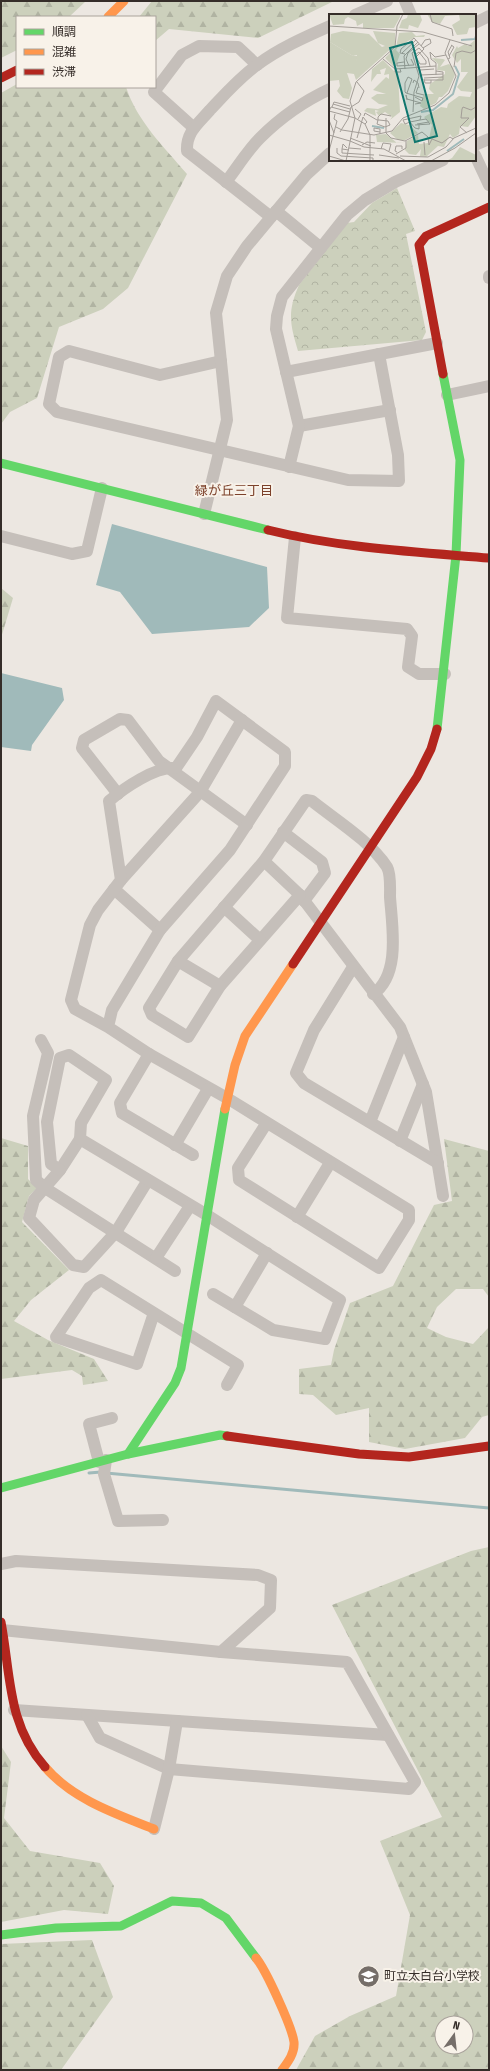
<svg xmlns="http://www.w3.org/2000/svg" width="490" height="2071" font-family="'Fira Sans Condensed','Noto Sans JP',sans-serif">
<defs>
<pattern id="forest-firs" width="22" height="20" patternUnits="userSpaceOnUse"><rect width="22" height="20" fill="#ccd0bc"/><path d="M5 1l3.5 6h-7zM16 11l3.5 6h-7z" fill="#b0b3a2"/></pattern>
<pattern id="park-crowns" width="20" height="18" patternUnits="userSpaceOnUse"><rect width="20" height="18" fill="#ccd0bc"/><path d="M2 6a3 3 0 1 1 6 0M12 15a3 3 0 1 1 6 0" fill="none" stroke="#b0b3a2"/></pattern>
</defs>
<rect width="100%" height="100%" fill="#ece7e1"/>
<!-- forest -->
<g fill="url(#forest-firs)" fill-rule="evenodd">
<path d="M1 1H86L69 17H17V50L1 58Z"/>
<path d="M152 1H334L258 38 169 29 155 41V17H139Z"/>
<path d="M17 84V87H126C137 121 164 147 187 174L128 288 103 309 59 327 37 398 10 412 1 424V93Z"/>
<path d="M1 588 13 598 1 638Z"/>
<path d="M1 1138 28 1146V1179L37 1188 29 1196 22 1222 69 1270 31 1300 14 1321 48 1340 94 1359 108 1381 83 1385 82 1376 72 1370 1 1379Z"/>
<path d="M444 1139 489 1151V1297L483 1289H456L437 1307 427 1328 446 1337 473 1344 489 1327V1415L482 1417 465 1438 405 1449 369 1442V1408L336 1415 313 1395 299 1394V1369L331 1365 334 1350 350 1303 393 1286 434 1205 452 1201Z"/>
<path d="M489 1547V2070H296L315 2036 350 2016 396 1996 410 1915 380 1841 442 1817 332 1605 471 1551ZM442 2023H466V2047H442Z"/>
<path d="M1 1746 11 1762 4 1818 30 1851 100 1863 114 1886 108 1914 64 1910 1 1922Z"/>
<path d="M92 1940 113 1997 61 2070H1V1944Z"/>
</g>
<!-- park -->
<path fill="url(#park-crowns)" d="M397 188 415 231 406 234 426 332 422 340 298 351C290 324 287 312 299 285L347 223 354 222 372 203Z"/>
<!-- water -->
<g fill="#a0baba">
<path d="M112 524 267 567 269 608 249 627 152 634 120 592 96 585Z"/>
<path d="M1 673 62 688 64 700 32 745 31 751 1 747Z"/>
</g>
<g fill="none" stroke-linecap="round" stroke-linejoin="round">
<!-- stream -->
<g stroke="#a0baba" stroke-width="3">
<path d="M89 1473 101 1472"/>
<path d="M106 1473 489 1508"/>
</g>
<!-- street -->
<g stroke="#c5bfba" stroke-width="12">
<path d="M405 1 411 15"/>
<path d="M355 15 387 1"/>
<path d="M475 23 489 16"/>
<path d="M475 84 489 77"/>
<path d="M194 128 154 92 182 55 199 46 238 47 257 65"/>
<path d="M475 145 489 139"/>
<path d="M475 155 489 185"/>
<path d="M226 182C237 168 247 151 260 138 280 118 304 101 330 89"/>
<path d="M276 211 321 248"/>
<path d="M271 217 187 151C186 132 198 124 210 110 225 94 239 78 257 65 278 49 305 37 330 26"/>
<path d="M489 276V278"/>
<path d="M221 361 160 375 69 351 59 357 49 404 57 412 348 480 399 481 398 455 379 354"/>
<path d="M286 372 437 343"/>
<path d="M447 395 489 386"/>
<path d="M299 426 390 410"/>
<path d="M289 467 299 426 276 329 277 316 282 297 347 215 365 200 395 182 443 160"/>
<path d="M204 514 227 420 216 313 227 276 247 246 307 174 330 153"/>
<path d="M1 536 72 554 87 551 102 488"/>
<path d="M295 537 287 618 407 629 412 636 408 667 419 674H445"/>
<path d="M118 794 82 748 84 740 120 719 128 720 159 761 247 825"/>
<path d="M283 832 322 862 325 873 304 901"/>
<path d="M264 861 300 895 400 1027 426 1092 443 1196"/>
<path d="M121 880 200 792 242 720"/>
<path d="M114 889 160 930"/>
<path d="M300 895 220 986 188 1037 152 1015 149 1008 178 961 264 861 306 800 312 801C337 821 369 840 387 867 391 874 390 889 390 897 392 926 401 975 373 994"/>
<path d="M224 907 260 940"/>
<path d="M178 961 220 986"/>
<path d="M353 967 314 1030 296 1073 304 1083 438 1163"/>
<path d="M108 1027 112 1010 160 930 230 850 285 766V752L216 701 197 737 176 768C156 766 124 788 109 801L121 880 98 910 90 925 71 1000 75 1009 108 1027 149 1054 227 1098 409 1210V1220L379 1268 239 1180 238 1168 266 1124"/>
<path d="M41 1040 48 1053 33 1116 36 1180 45 1188 175 1271"/>
<path d="M149 1054 120 1103 122 1113 193 1155"/>
<path d="M370 1122 404 1037"/>
<path d="M80 1139 60 1170 34 1200 29 1218 73 1265 84 1267 116 1232 148 1180"/>
<path d="M400 1141 423 1084"/>
<path d="M175 1145 208 1089"/>
<path d="M60 1170 51 1164 47 1122 60 1058 69 1055 106 1080 81 1123 80 1139 207 1215 340 1300 325 1339 273 1330 213 1294"/>
<path d="M297 1217 330 1163"/>
<path d="M156 1258 190 1206"/>
<path d="M235 1307 267 1253"/>
<path d="M154 1313 137 1364 56 1337 89 1288 101 1280 238 1365 227 1385"/>
<path d="M106 1460 104 1474 118 1521 163 1520"/>
<path d="M99 1462 89 1424 112 1418"/>
<path d="M1 1564 16 1561 258 1575 271 1580 270 1608 221 1652 2 1630"/>
<path d="M14 1710 388 1735"/>
<path d="M87 1715 100 1738 169 1769 409 1789 415 1782 347 1662 221 1652"/>
<path d="M154 1829 169 1769 177 1721"/>
</g>
<!-- fast -->
<g stroke="#63d668" stroke-width="9">
<path d="M1 463 268 530"/>
<path d="M437 729 456 555 460 460 443 374"/>
<path d="M128 1454 175 1383 181 1368 225 1109"/>
<path d="M1 1488 128 1454 220 1435 227 1436"/>
<path d="M1 1935 56 1928 121 1926 172 1901 201 1903 226 1918 256 1958"/>
</g>
<!-- slow -->
<g stroke="#ff974d" stroke-width="9">
<path d="M108 17 124 1"/>
<path d="M225 1109 235 1065 245 1036 293 964"/>
<path d="M45 1767C72 1799 116 1814 154 1829"/>
<path d="M256 1958C266 1970 292 2027 294 2042 295 2053 288 2062 282 2070"/>
</g>
<!-- jam -->
<g stroke="#b3261e" stroke-width="9">
<path d="M1 78 17 70"/>
<path d="M443 374 419 245 426 236 489 207"/>
<path d="M268 530C340 548 416 552 489 558"/>
<path d="M293 964 417 777 431 749 437 729"/>
<path d="M227 1436 359 1454 409 1457 489 1446"/>
<path d="M1 1622C11 1675 7 1724 45 1767"/>
</g>
</g>
<!-- icons -->
<defs>
<symbol id="school-disc" viewBox="-11 -11 22 22"><circle r="9.5" fill="#756e69" stroke="#f8f2e9"/><path d="M0-5L7-2L0 1L-7-2ZM-4 1L0 2.5L4 1V4Q0 6-4 4Z" fill="#fff"/></symbol>
</defs>
<g fill-rule="evenodd">
<use href="#school-disc" x="356" y="1964" width="25" height="25"/>
</g>
<g text-anchor="middle" stroke-width="4" stroke-linejoin="round" paint-order="stroke">
<!-- poi labels -->
<g font-size="12" fill="#352d29" stroke="#f8f2e9" text-anchor="start">
<text x="384" y="1980">町立太白台小学校</text>
</g>
<!-- neighbourhood labels -->
<g font-size="13" fill="#7c412a" stroke="#f8f2e9">
<text x="234" y="495">緑が丘三丁目</text>
</g>
</g>
<!-- overview -->
<g transform="translate(329 14)">
<rect width="147" height="147" fill="#ece7e1"/>
<path d="M1 28 24 42H29L27 48 0 32ZM57 120 68 129H77L48 128 47 121Z" fill="#ccd0bc"/>
<path d="M0 0H71V3L65 14H34V9L28 12 27 7 19 3 16 5 15 10 4 11ZM79 0H91L93 6 89 14 80 11 79 15 70 14 73 6 78 4ZM98 0H147V13L140 14 138 20 128 21 123 11 131 6 130 1 116 2 111 10 103 8ZM14 17 40 20 53 33 56 32 49 29 44 17 66 19V31L27 66 25 60 18 59 23 74 20 85 14 84 8 77 11 72 10 66 0 67V32L13 37 27 47 28 41 24 42 1 28 2 20ZM83 18 87 22 96 21 95 23H86L69 33 67 36 71 40 66 54 56 44 67 33 70 19ZM147 25V102L139 113 131 112 130 120 124 124 121 120 115 133 109 132 97 143 91 142 92 135 87 141 80 140 76 136 78 127 89 121 90 130 99 129 103 111 95 103 112 93 118 94 119 90 130 82 141 83 143 78 132 77 128 73 139 58H132V45L128 49 123 41 128 32 129 34 136 30 139 32ZM103 44 114 45 116 46 111 53 120 50 124 53 126 61 119 77 113 83H110L107 89 95 95 91 92 95 80H105L100 75 101 70 116 60V57L108 56 109 50ZM54 46 69 61 71 98 61 106 63 103 56 98 50 102 47 98 50 97 46 96 47 102 35 97 38 94 49 95 59 91 50 90 42 84 48 80H57L44 76 57 63 60 65V60L55 61 57 54 51 56 52 60H48L42 68 43 55ZM72 109 80 111 89 119 76 126H69L61 119ZM131 133 147 141V147H117L123 144Z" fill="#ccd0bc"/>
<path fill="none" stroke="#a0baba" stroke-width="2" d="M132 26 146 25 147 22M92 98 104 96 124 80 130 60 126 52M43 112 55 114M118 137 135 125"/>
<path fill="none" stroke="#a39d97" stroke-width="1" d="M101 0 103 8 123 15 124 22M0 12 94 18 143 32M92 32 96 26 101 25 102 29 94 34M90 38 97 47V50H91L86 41ZM73 39 87 26M76 40 71 39 72 35 85 24 95 35 87 43M120 42 125 33 122 31M54 45 66 55 107 52M119 45 121 44 119 38 123 31M75 48 68 49V52L85 51 82 45M80 52 77 45 79 39 90 30M125 53 127 39 133 37 142 39 147 36M66 55V58H72L71 55M76 55 75 42 89 28M105 55 91 56 92 61 114 60M107 61V49L102 45 101 38 106 43 117 41M95 64 114 63M95 65 96 69H102V66M95 66H114V58L107 57M84 69 85 66 89 69 90 74M89 73 87 79 95 81M78 79 83 65 79 63 76 69V78L77 79 94 84 93 87 86 83M78 86 77 81 78 85 92 89 86 90M4 90 21 95M3 93 5 88 21 92M26 95 32 100 29 105M0 97 2 93 21 98M0 97 26 104 17 147M84 98 85 78 90 62 83 39 90 34 99 44 101 52M35 102 36 99 48 106H50L59 107 61 111 56 113 48 110 49 106V103L52 100 62 102M57 104V119L62 124 76 127 93 118 99 123 100 131 103 125 113 129 121 123 124 125M0 106 5 119M80 107 86 114 90 115V110M81 108 76 110 74 106 92 102 91 106 81 108M88 110 100 108M86 111 101 110 97 105 91 106M7 113 13 116 45 121 63 117 74 104 106 91 120 79 127 62 116 39 121 26M11 118 19 105 22 93 30 88 35 77 28 68M138 119 131 113 140 104H132L133 95 134 93 142 96 147 93M51 120V115L45 114V117L51 118M0 121 21 127M21 124 42 132M28 124 34 103 38 108 36 110M21 127 35 133 55 135 77 147M95 128 96 141M33 131 38 128 46 129M8 134V139L12 142 44 144V147M18 134 14 130 13 135 20 136M20 134 32 135M13 135V139L45 141M52 135 54 129 62 130 60 137M0 137 8 107 5 105 6 100M68 138 66 137 67 132H73V135M67 140 77 134V127M50 141 70 144M0 142 17 147M71 142 99 143 117 133 125 124 147 114M41 147V121L36 110 26 104 21 87 27 68 66 33 68 12 74 0M102 147 126 134 147 119"/>
<path fill="#0f766e" fill-opacity="0.15" stroke="#0f766e" stroke-width="2" d="M83 28 108 122 86 128 61 34Z"/>
<rect width="147" height="147" fill="none" stroke="#352d29" stroke-width="2"/>
</g>
<!-- border -->
<rect width="490" height="2071" fill="none" stroke="#352d29" stroke-width="4"/>
<!-- legend -->
<rect x="16" y="16" width="140" height="72" fill="#f8f2e9" stroke="#aaa39c"/>
<rect x="24" y="29" width="20" height="6" fill="#63d668" stroke="#aaa39c"/>
<text x="52" y="36" font-size="12" fill="#352d29">順調</text>
<rect x="24" y="49" width="20" height="6" fill="#ff974d" stroke="#aaa39c"/>
<text x="52" y="56" font-size="12" fill="#352d29">混雑</text>
<rect x="24" y="69" width="20" height="6" fill="#b3261e" stroke="#aaa39c"/>
<text x="52" y="76" font-size="12" fill="#352d29">渋滞</text>
<!-- north arrow -->
<g transform="translate(454 2035) rotate(15)"><circle r="19" fill="#f8f2e9" stroke="#aaa39c"/>
<path d="M0-3L7 15L0 10L-7 15Z" fill="#756e69"/>
<text y="-6" font-size="11" font-weight="bold" text-anchor="middle" fill="#352d29">N</text>
</g>
</svg>
